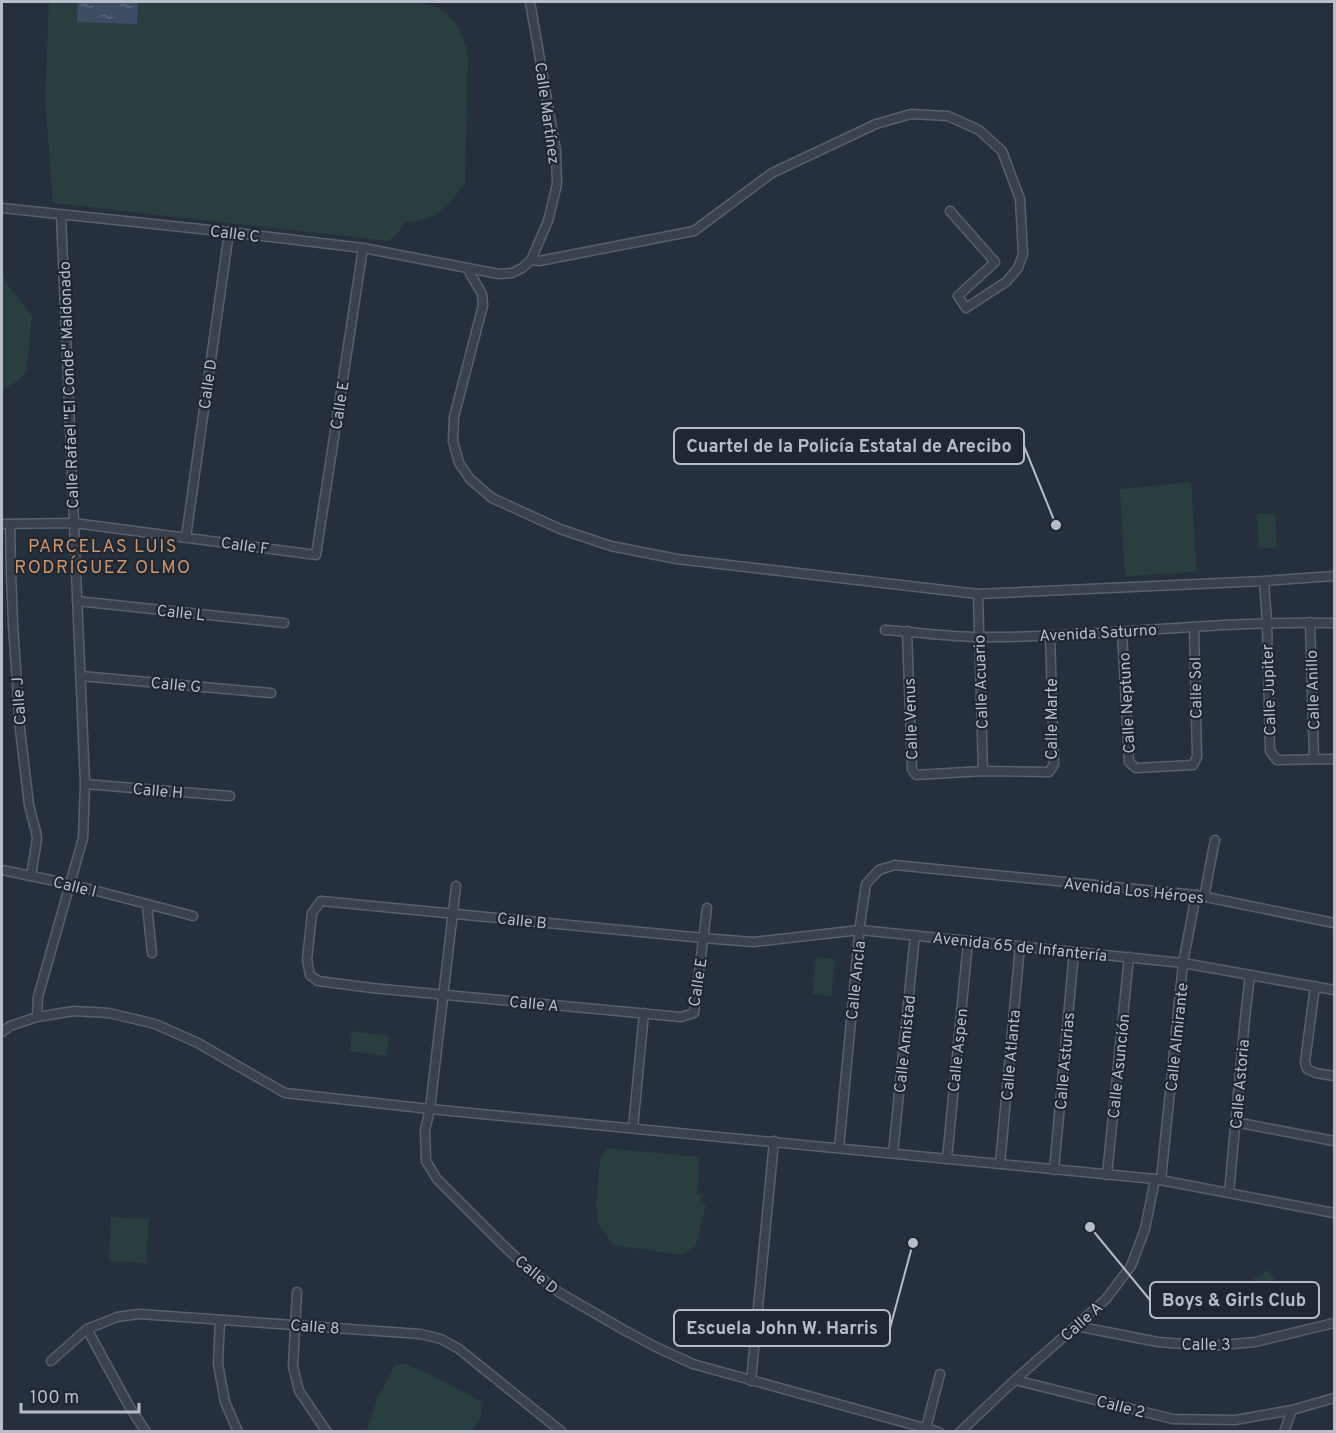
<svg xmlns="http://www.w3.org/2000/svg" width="1336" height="1433" font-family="Overpass,sans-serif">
<defs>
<pattern id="water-ripples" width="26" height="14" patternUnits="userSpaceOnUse" patternTransform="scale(1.5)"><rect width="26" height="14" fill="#3d4e64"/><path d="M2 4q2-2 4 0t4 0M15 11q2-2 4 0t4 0" fill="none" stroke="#576679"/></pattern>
</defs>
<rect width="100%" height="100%" fill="#26303d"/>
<!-- green -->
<g fill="#293e3f">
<path d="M49 2H406C444 3 458 18 468 53L465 182C452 204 432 224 404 222L397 234 388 241 53 203 45 99Z"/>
<path d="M2 268 6 283 32 316 26 373 17 381 2 390Z"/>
<path d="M1191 482 1197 572 1125 576 1120 489Z"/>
<path d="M1275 513 1277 547 1259 548 1257 514Z"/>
<path d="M816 957 835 959 831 996 812 994Z"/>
<path d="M352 1031 389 1036 386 1056 350 1051Z"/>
<path d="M606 1148 700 1157 697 1194H701L700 1203 706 1204 696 1245 682 1255 614 1245 599 1226 596 1207 600 1160Z"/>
<path d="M111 1217 149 1219 146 1263 109 1261Z"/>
<path d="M1268 1270 1279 1286 1250 1306 1238 1289Z"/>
<path d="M407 1364 441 1380 482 1402C482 1415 480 1422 471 1431H367L376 1401 395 1365Z"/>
</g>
<!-- water -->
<path fill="url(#water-ripples)" d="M78 2H138L137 24 77 22Z"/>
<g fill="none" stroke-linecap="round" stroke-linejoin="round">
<defs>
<g id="minor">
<path d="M2 208 229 232 363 248 499 274 512 273 522 268 531 260 548 221 557 184 556 151 530 2"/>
<path d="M531 260 539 261 694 231 772 173 876 124 911 114 948 116 979 130 1002 151 1020 199 1023 254 1018 268 1006 282 966 308 958 296 995 262 950 211"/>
<path d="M467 268 482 294 483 305 454 417 453 441 459 463 470 479 492 498 560 529 611 546 677 559 978 594 1264 581 1334 576"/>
<path d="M2 524 74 523 316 555 363 248"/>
<path d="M10 524 11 573 13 624 20 729 29 805 36 832 37 839 31 876"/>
<path d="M186 537 229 232"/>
<path d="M1264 581 1267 623 1270 751 1277 760 1334 759"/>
<path d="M978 594 983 771"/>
<path d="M77 601 284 623"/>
<path d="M1310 622 1314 758"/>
<path d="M885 630C917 632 949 637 980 637 1098 638 1216 620 1334 623"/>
<path d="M907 631 912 769 916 775 983 771 1049 772 1054 764 1050 635"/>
<path d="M1122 631 1129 762 1136 768 1193 765 1197 757 1194 627"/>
<path d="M81 676 271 693"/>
<path d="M85 784 230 796"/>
<path d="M2 870 70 884 193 916"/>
<path d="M456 886 430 1109 425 1130 426 1161 437 1179 501 1243 523 1264 560 1293 624 1330 658 1348 693 1364 939 1432"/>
<path d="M1204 897 1215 840"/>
<path d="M147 905 152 953"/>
<path d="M707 908 694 1013 681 1017 372 988 318 981 310 975 307 960 312 913 321 901 703 938 753 942 860 930 1183 963 1334 990"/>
<path d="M1315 986 1305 1062 1307 1069 1316 1073 1334 1076"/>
<path d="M37 1017 38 997 83 838 85 784 61 215"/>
<path d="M2 1032 10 1026 37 1017 74 1011 109 1013 155 1024 196 1042 285 1093 430 1109 1155 1179 1334 1213"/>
<path d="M1235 1122 1334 1141"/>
<path d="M633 1128 644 1013"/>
<path d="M839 1148 860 925 866 884 879 870 895 865 1196 895 1334 923"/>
<path d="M893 1153 915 935"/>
<path d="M947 1159 968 942"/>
<path d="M1000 1164 1020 946"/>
<path d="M1054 1170 1074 952"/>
<path d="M1107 1175 1129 957"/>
<path d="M1161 1180 1183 963 1196 895"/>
<path d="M1229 1193 1245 1018 1250 975"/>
<path d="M297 1292 293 1366 299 1391 327 1432"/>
<path d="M220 1320 218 1364 225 1402 238 1432"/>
<path d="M1076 1326 1158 1342 1210 1346 1255 1342 1334 1323"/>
<path d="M87 1329 129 1406 146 1432"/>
<path d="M51 1361 87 1329 117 1317 139 1314 420 1334 441 1339 459 1349 562 1432"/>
<path d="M1015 1380 1173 1419 1235 1420 1292 1410 1334 1398"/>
<path d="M751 1381 774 1141"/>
<path d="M926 1428 940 1374"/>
<path d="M960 1432 1015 1380 1106 1299 1131 1266 1145 1229 1155 1179"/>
<path d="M1284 1432 1292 1410"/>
</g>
</defs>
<!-- minor casing -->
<use href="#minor" stroke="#58606b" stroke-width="11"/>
<!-- minor -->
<use href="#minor" stroke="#3a424d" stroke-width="8"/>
</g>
<g text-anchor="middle" stroke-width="4.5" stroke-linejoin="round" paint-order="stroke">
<!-- street labels -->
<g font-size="16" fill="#b6bdc8" stroke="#1f2732">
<text transform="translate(548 113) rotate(82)" y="6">Calle Martínez</text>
<text transform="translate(235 233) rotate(7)" y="6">Calle C</text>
<text transform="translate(207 384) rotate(-82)" y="6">Calle D</text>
<text transform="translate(68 385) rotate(-92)" y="6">Calle Rafael "El Conde" Maldonado</text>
<text transform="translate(339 405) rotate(-81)" y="6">Calle E</text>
<text transform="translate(245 545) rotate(8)" y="6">Calle F</text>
<text transform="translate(181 612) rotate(6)" y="6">Calle L</text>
<text transform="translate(1098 632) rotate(-3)" y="6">Avenida Saturno</text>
<text transform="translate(980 682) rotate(-92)" y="6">Calle Acuario</text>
<text transform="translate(176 684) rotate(5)" y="6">Calle G</text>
<text transform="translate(1195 688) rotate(-91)" y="6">Calle Sol</text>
<text transform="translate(1268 690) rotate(-92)" y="6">Calle Jupiter</text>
<text transform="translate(1312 690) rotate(-92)" y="6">Calle Anillo</text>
<text transform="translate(18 701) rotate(-94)" y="6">Calle J</text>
<text transform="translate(1126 703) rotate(-93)" y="6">Calle Neptuno</text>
<text transform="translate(910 719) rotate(-92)" y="6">Calle Venus</text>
<text transform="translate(1051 719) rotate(-90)" y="6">Calle Marte</text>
<text transform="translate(158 790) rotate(5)" y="6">Calle H</text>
<text transform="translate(75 886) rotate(14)" y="6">Calle I</text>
<text transform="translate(1134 890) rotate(6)" y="6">Avenida Los Héroes</text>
<text transform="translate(522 920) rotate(6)" y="6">Calle B</text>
<text transform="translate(1020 946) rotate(6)" y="6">Avenida 65 de Infantería</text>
<text transform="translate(855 980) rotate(-84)" y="6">Calle Ancla</text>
<text transform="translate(697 982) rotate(-81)" y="6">Calle E</text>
<text transform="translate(534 1003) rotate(5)" y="6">Calle A</text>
<text transform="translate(1176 1037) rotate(-84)" y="6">Calle Almirante</text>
<text transform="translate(904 1044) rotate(-84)" y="6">Calle Amistad</text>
<text transform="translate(957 1050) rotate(-84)" y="6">Calle Aspen</text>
<text transform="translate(1010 1055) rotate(-85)" y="6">Calle Atlanta</text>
<text transform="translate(1064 1061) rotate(-85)" y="6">Calle Asturias</text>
<text transform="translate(1118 1066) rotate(-84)" y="6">Calle Asunción</text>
<text transform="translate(1239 1084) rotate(-85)" y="6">Calle Astoria</text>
<text transform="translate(537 1274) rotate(39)" y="6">Calle D</text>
<text transform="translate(1081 1321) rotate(-42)" y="6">Calle A</text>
<text transform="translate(315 1326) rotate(4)" y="6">Calle 8</text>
<text x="1206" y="1350">Calle 3</text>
<text transform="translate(1121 1406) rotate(14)" y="6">Calle 2</text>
</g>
<!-- neighbourhood labels -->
<g font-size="18" letter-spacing="1.5" fill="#cd956c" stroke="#1f2732">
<text x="103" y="552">PARCELAS LUIS<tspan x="103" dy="21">RODRÍGUEZ OLMO</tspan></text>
</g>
</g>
<!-- callouts -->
<path fill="none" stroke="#b6bdc8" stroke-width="2" d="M1056 525L1024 446M1090 1227L1150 1300M913 1243L890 1328"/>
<g fill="#b6bdc8" stroke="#1f2732" stroke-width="2">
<circle cx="1056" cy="525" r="6"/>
<circle cx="1090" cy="1227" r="6"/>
<circle cx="913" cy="1243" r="6"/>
</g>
<g fill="#1f2732" stroke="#b6bdc8" stroke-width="2">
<rect x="674" y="428" width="350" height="36" rx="6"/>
<rect x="1150" y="1282" width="169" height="36" rx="6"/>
<rect x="674" y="1310" width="216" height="36" rx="6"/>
</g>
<g font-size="18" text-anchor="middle" font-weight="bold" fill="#b6bdc8">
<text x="849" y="452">Cuartel de la Policía Estatal de Arecibo</text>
<text x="1234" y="1306">Boys &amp; Girls Club</text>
<text x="782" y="1334">Escuela John W. Harris</text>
</g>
<!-- border -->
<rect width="1336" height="1433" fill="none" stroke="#b6bdc8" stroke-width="6"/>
<!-- scale -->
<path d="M21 1403v9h118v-9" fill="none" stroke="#b6bdc8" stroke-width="3"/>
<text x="30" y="1403" font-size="18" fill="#b6bdc8" stroke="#1f2732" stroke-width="4.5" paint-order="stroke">100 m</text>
</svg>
